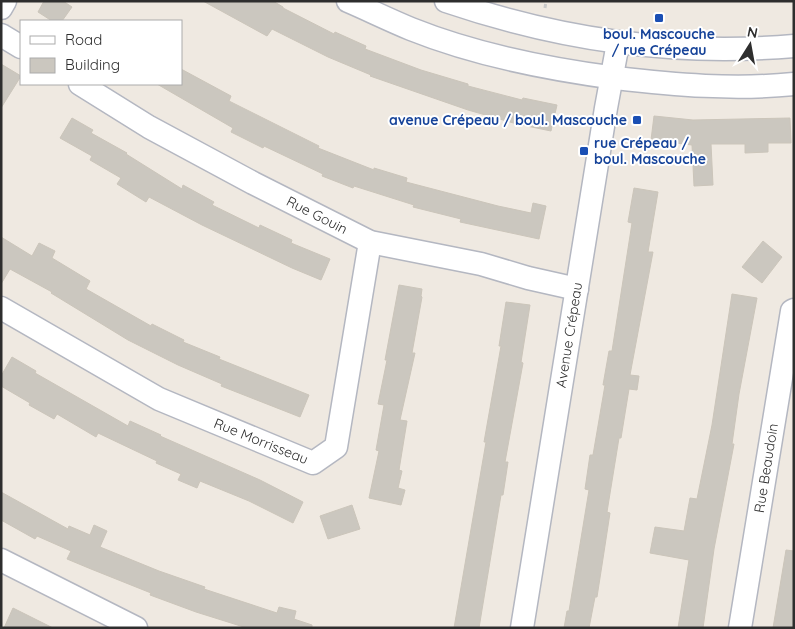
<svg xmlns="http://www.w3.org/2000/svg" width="795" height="629" font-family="Quicksand,sans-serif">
<rect width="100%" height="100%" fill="#efe9e1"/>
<!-- building -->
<g fill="#cbc7bf" stroke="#cbc5ba">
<path d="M44 1H63L72 7 62 21H52L38 12Z"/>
<path d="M203 1H273L283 7V8L334 34 335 32 366 46 365 49 421 70 468 84V86L522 100 523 98 557 105 551 131 517 124 468 110 370 76 371 75 328 57 272 29 267 36Z"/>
<path d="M1 64 21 76 1 108Z"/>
<path d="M181 69 231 96 229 101 319 146 318 148 374 170V168L407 178 406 182 498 206 531 213 533 203 546 206 539 239 460 222 461 219 413 207 414 205 354 186 353 188 322 176 323 174 264 146 263 148 231 132 233 128 157 84H181Z"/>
<path d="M654 116 693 120 790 118 791 143H768V152L745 153V144H711L713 185 694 186 692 145 651 140Z"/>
<path d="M72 118 93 130 91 133 127 153 126 154 182 189 183 185 214 202 212 205 259 228 260 225 292 240 291 243 330 259 321 280 292 268 202 225 149 197 146 202 117 184 121 178 90 160 92 156 60 138Z"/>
<path d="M634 188 658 192 648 252H653L630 375 639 376 637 390 629 389 621 438H619L607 512 610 513 602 565 597 597H595L589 628H564L567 611H569L589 490 585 489 590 455H593L605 385H603L609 351H612L632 223 628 222Z"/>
<path d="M1 237 32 256 39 243 55 251 52 258 90 281 86 289 151 326 152 324 184 340 183 342 220 357 219 359 309 395 300 417 221 386 222 384 178 365 128 340 51 293 52 292 10 269 1 284Z"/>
<path d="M763 241 782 257 762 283 742 267Z"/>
<path d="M399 285 422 289 421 296 422 297 412 353H415L400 420 407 421 399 470 402 471 398 488 405 490 401 505 369 498 379 451 376 450 384 405 378 404 387 360H385Z"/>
<path d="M732 294 757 298 739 394 732 444H734L714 549 703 628H678L689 560 650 553 655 527 684 531 690 498 697 499 712 425Z"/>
<path d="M506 302 530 305 521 362 523 363 505 462H508L503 495H501L479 628H454L486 442H484L501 346H499Z"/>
<path d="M12 357 36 371 35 373 128 426 130 421 161 435 160 436 260 480 303 502 293 523 249 501 200 481 197 488 178 480 181 474 156 463 157 461 98 433 96 437 57 414 54 419 29 405 30 403 1 386V376Z"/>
<path d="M1 492 68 529 69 526 90 535 94 525 107 531 100 547 159 571 205 587 204 589 277 613 279 607 296 611 294 619 312 625V628H247L196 612 150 595 151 593 91 569 67 559 71 551 37 536 35 539 1 520Z"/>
<path d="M352 505 360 529 328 539 320 516Z"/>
<path d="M786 550 794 551V628H773Z"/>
<path d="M13 608 53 628H4Z"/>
</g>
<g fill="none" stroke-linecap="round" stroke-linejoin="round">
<defs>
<g id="minor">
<path d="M348 1C369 10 389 20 411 29 476 55 547 69 616 78 675 85 735 90 794 84"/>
<path d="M446 1C561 40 672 56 794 46"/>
<path d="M1 8 5 1"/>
<path d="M1 35 21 47"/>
<path d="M80 84 149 127 253 183 370 242 481 264 528 278 577 289"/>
<path d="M1 308 159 399 313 463 336 447 370 242"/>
<path d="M1 560 136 628"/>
<path d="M522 628 606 108 618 43"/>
<path d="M740 628 792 311 794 310"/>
</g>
</defs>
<!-- minor casing -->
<use href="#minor" stroke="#b4b7c1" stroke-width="25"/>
<!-- path -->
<path stroke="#c9c9c9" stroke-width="3" stroke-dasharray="4 2.5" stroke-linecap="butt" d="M545 8 546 1"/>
<!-- minor -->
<use href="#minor" stroke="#fff" stroke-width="22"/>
</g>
<!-- markers -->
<g fill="#1a4fb4" stroke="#fff" stroke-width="2">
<rect x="654" y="13" width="10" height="10" rx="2.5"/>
<rect x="632" y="115" width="10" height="10" rx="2.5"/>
<rect x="579" y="146" width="10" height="10" rx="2.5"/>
</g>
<g text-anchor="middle" stroke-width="4" stroke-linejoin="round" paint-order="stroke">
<!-- transit labels -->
<g font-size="14" font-weight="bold" fill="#164399" stroke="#fff">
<text x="659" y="39">boul. Mascouche<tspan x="659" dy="16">/ rue Crépeau</tspan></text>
<text x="627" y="125" text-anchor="end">avenue Crépeau / boul. Mascouche</text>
<text x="594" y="148" text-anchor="start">rue Crépeau /<tspan x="594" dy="16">boul. Mascouche</tspan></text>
</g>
<!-- street labels -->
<g font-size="14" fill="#2e2e2e" stroke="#fff">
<text transform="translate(317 215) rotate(27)" y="5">Rue Gouin</text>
<text transform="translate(569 335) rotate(-81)" y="5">Avenue Crépeau</text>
<text transform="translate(261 441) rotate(22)" y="5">Rue Morrisseau</text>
<text transform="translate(766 468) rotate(-81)" y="5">Rue Beaudoin</text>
</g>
</g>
<!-- border -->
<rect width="795" height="629" fill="none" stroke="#2e2e2e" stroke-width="5"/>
<!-- legend -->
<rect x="20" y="20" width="162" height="65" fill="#ffffff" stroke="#ababab"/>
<rect x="30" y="36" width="25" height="8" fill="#ffffff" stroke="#ababab"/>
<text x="65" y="45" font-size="15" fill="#2e2e2e">Road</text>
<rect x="30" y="58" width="25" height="15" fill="#cbc7bf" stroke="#ababab"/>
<text x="65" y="70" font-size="15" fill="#2e2e2e">Building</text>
<!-- north arrow -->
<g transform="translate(750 45) rotate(11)" stroke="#ffffff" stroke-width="4" paint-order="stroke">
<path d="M0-4L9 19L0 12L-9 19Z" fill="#2e2e2e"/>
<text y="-8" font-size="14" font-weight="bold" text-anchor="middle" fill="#2e2e2e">N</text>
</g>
</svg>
